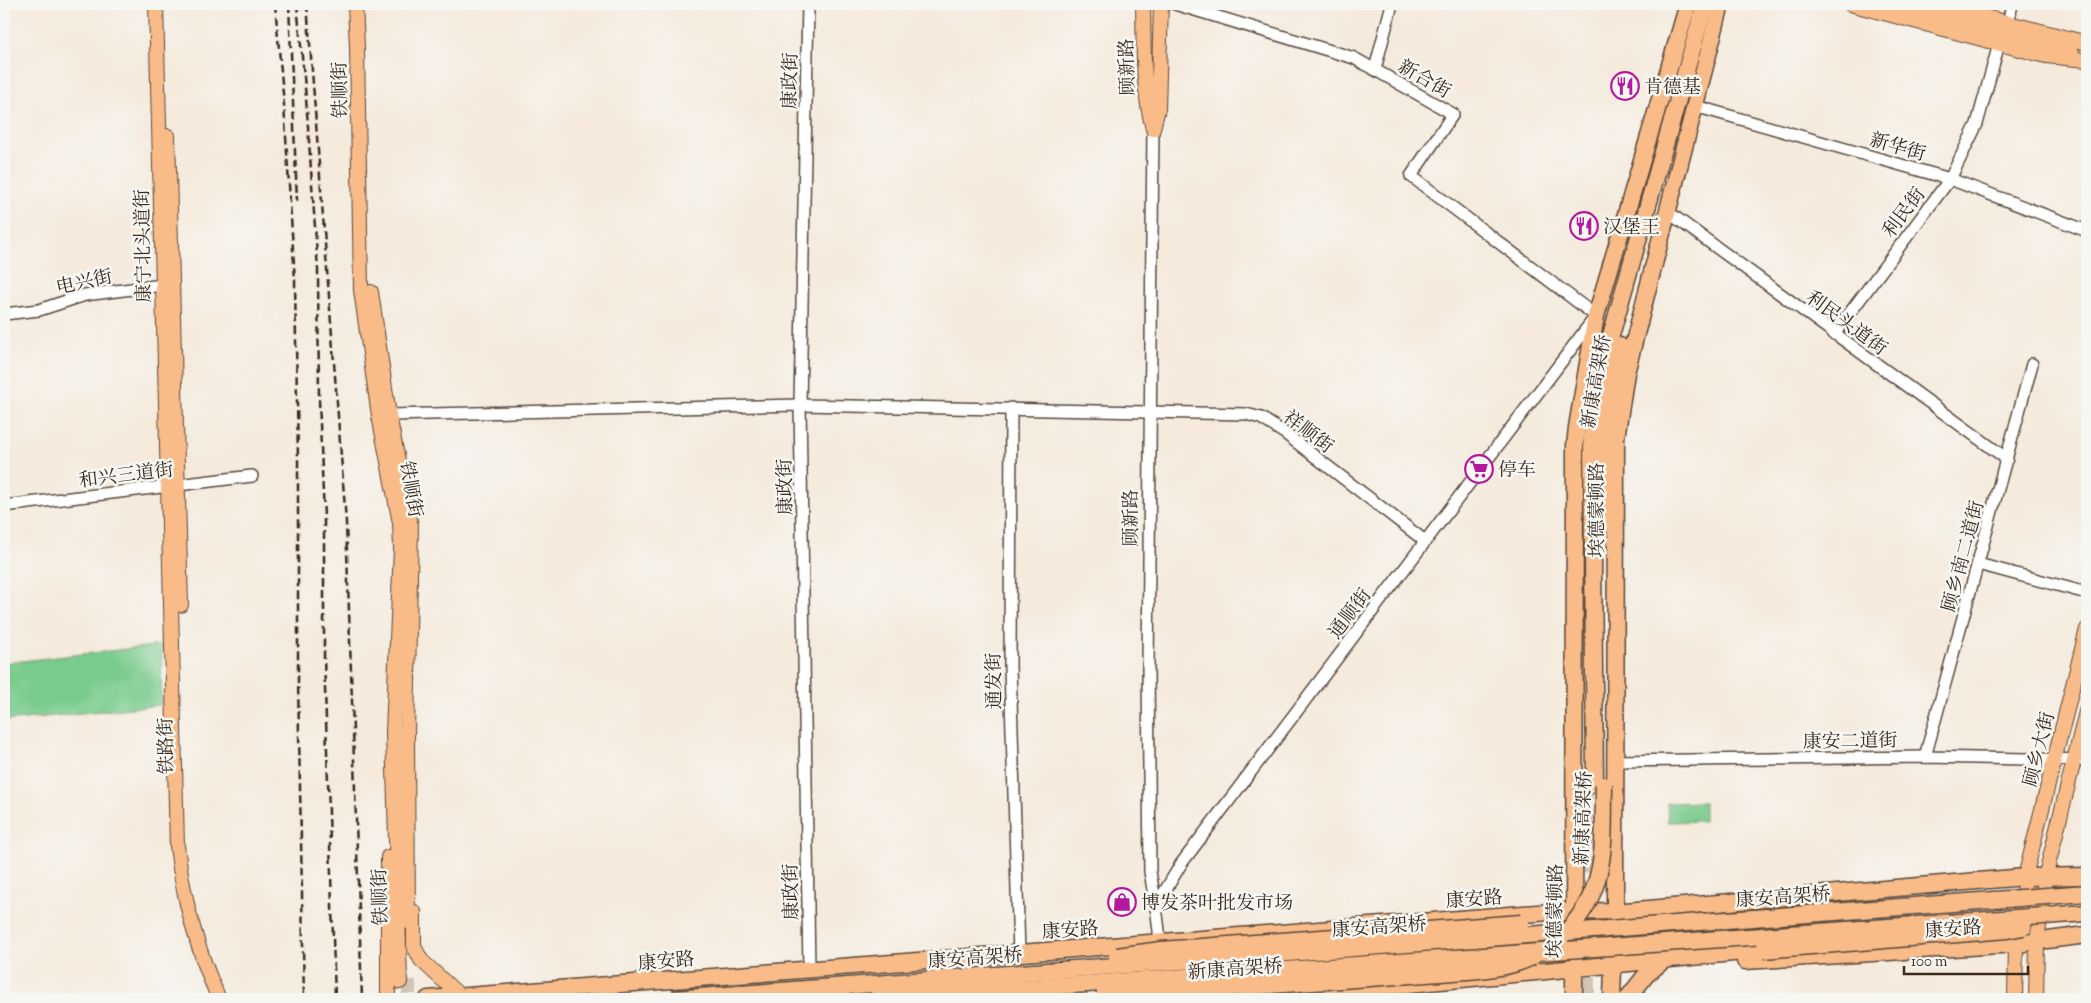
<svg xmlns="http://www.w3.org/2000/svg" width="2091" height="1003" font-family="'Sorts Mill Goudy','Noto Serif SC',serif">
<rect width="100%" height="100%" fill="#f6f6f2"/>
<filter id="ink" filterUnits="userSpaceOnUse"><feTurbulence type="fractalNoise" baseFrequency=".02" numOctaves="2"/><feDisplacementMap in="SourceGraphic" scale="10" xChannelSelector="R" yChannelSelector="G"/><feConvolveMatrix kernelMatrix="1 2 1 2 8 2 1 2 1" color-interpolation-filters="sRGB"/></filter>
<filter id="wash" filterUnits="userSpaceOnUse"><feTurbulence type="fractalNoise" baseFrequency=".0096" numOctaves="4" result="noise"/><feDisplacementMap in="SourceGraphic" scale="20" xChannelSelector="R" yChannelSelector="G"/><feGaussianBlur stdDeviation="1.12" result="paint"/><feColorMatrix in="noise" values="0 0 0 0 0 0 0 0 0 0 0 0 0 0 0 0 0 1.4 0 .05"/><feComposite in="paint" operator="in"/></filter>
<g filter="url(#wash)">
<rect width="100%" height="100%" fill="#f5eadc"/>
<!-- green -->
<g fill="#79cb8d" stroke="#5a7a56">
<path d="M162 645 161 705 4 721V663Z"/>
<path d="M1704 802V821L1668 822 1667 803Z"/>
</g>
</g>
<g filter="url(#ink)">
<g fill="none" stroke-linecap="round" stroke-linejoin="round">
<!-- major-tunnel -->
<path stroke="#d0c4b6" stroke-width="14" stroke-dasharray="14 7" stroke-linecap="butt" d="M409 980V999"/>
<!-- highway-tunnel -->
<path stroke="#d0c4b6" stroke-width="16" stroke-dasharray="16 8" stroke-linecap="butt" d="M1585 785 1587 999"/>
<defs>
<g id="minor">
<path d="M2010 14 2012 4"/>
<path d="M1375 69 1392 4"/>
<path d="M1695 106 1950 179 2087 231"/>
<path d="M1153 129 1148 669 1150 872 1156 906"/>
<path d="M1668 212 2007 459"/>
<path d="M4 314 39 310 85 295 170 284"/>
<path d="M1834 334 1950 179 1977 124 1999 44"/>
<path d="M1011 408 1010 667 1019 953"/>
<path d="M389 415 800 405 1246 414 1261 418 1283 432 1425 541"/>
<path d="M4 506 252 476"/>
<path d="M1978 564 2087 593"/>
<path d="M1925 757 2032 364"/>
<path d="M1614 761 1925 757 2087 760"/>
<path d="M1161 948 1156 906 1181 864 1596 316 1411 176 1453 114 1354 58 1175 4"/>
<path d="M809 969 800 405 808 4H810"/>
</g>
<g id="major">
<path d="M156 4 177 846C183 898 198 952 219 999"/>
<path d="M355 4 357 47 361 290 379 416 400 523 401 548 393 732 400 982"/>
<path d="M1143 4C1144 46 1142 88 1153 129"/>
<path d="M1850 4 2046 56 2087 60"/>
<path d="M1892 4 2072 52"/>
<path d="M1935 4 2087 43"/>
<path d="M1153 128 1158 109 1161 4"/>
<path d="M168 136 181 605"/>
<path d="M371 292 389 415 411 526 407 733 408 922"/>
<path d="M388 857V999"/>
<path d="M414 912V946L421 960 461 997"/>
<path d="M2015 999 2016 944 2025 877 2087 629"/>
<path d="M2036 999 2037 942 2045 878 2087 708"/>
</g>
<g id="highway">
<path d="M1604 525V441L1607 404 1620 346"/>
<path d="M1595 785 1592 438 1596 396 1608 346 1705 4"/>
<path d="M1745 961 2016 944 2087 935"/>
<path d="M428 999 1550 912 1625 911 2025 877 2087 876"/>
<path d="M1254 999 1764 950"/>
<path d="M1574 999 1575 446 1577 427 1596 316 1688 4"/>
<path d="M1612 999 1615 902 1616 438 1626 373 1721 4"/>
<path d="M1627 999 1646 975 1665 959"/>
</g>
</defs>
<!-- minor casing -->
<use href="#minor" stroke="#57473a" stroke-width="14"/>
<!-- major casing -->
<use href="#major" stroke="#57473a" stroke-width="16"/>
<!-- highway casing -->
<use href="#highway" stroke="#57473a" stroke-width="19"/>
<!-- minor -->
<use href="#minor" stroke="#fff" stroke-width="11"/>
<!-- major -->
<use href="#major" stroke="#f9bc89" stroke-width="14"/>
<!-- highway -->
<use href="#highway" stroke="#f9bc89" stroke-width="16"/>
<!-- rail -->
<g stroke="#3b2a1e" stroke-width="2.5" stroke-dasharray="8 4" stroke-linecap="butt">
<path d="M275 4 284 105 295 281 298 461V681L304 999"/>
<path d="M289 4 297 201"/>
<path d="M297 4 306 98 318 270 319 400 324 517V657L335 999"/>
<path d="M307 4 346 522 362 999"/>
</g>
<defs>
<g id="highway-bridge">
<path d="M1562 936C1609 891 1603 844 1604 785"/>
<path d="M1764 950 2007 930 2023 927"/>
<path d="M1117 956 1161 950 1521 923"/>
<path d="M1105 993H1159L1468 971C1491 969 1511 967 1532 957"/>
<path d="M673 999 2087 893"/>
<path d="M876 999 2087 913"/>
</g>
</defs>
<!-- highway-bridge casing -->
<use href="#highway-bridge" stroke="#57473a" stroke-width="19" stroke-linecap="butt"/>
<!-- highway-bridge -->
<use href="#highway-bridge" stroke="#f9bc89" stroke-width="16"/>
</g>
</g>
<!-- icons -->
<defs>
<symbol id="restaurant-ring" viewBox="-11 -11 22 22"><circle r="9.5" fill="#f6f6f2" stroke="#b5179e" stroke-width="1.5"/><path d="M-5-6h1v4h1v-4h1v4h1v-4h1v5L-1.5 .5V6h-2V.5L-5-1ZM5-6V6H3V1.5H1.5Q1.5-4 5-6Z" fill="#b5179e"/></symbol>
<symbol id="supermarket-ring" viewBox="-11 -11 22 22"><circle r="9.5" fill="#f6f6f2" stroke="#b5179e" stroke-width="1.5"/><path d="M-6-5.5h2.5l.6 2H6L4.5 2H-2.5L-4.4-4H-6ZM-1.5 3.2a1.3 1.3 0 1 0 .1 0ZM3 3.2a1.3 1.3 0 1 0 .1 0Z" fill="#b5179e"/></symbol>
<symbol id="shop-ring" viewBox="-11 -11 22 22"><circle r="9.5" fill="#f6f6f2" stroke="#b5179e" stroke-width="1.5"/><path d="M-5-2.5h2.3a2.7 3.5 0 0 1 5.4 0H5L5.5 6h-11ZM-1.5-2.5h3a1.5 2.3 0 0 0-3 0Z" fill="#b5179e"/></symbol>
</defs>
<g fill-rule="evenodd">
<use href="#restaurant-ring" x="1609" y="70" width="32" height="32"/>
<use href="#restaurant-ring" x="1568" y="210" width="32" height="32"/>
<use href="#supermarket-ring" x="1463" y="453" width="32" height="32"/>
<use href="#shop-ring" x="1106" y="886" width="32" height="32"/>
</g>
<g text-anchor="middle" stroke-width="5" stroke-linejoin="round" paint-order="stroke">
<!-- street labels -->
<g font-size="19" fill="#3b2a1e" stroke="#f6f6f2">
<text transform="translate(1126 67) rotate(-92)" y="7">顾新路</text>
<text transform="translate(1425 78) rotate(30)" y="7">新合街</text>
<text transform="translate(789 81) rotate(-89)" y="7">康政街</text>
<text transform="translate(339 90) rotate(-91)" y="7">铁顺街</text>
<text transform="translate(1898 146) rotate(16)" y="7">新华街</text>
<text transform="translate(1903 212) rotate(-53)" y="7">利民街</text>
<text transform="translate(142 246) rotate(-91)" y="7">康宁北头道街</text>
<text transform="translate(84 281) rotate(-12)" y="7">电兴街</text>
<text transform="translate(1847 322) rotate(36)" y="7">利民头道街</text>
<text transform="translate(1595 381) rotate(-80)" y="7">新康高架桥</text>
<text transform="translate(1309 431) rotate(37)" y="7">祥顺街</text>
<text transform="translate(126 474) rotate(-7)" y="7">和兴三道街</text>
<text transform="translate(784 487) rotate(-91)" y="7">康政街</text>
<text transform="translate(412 489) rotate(80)" y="7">铁顺街</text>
<text transform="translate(1596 510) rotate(-90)" y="7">埃德蒙顿路</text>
<text transform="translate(1130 518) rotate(-90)" y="7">顾新路</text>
<text transform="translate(1962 556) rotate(-75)" y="7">顾乡南二道街</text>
<text transform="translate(1349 613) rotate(-53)" y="7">通顺街</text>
<text transform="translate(993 681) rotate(-91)" y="7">通发街</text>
<text transform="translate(1850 740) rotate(-1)" y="7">康安二道街</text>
<text transform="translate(165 746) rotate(-91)" y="7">铁路街</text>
<text transform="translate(2038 749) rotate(-76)" y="7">顾乡大街</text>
<text transform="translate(1582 818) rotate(-88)" y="7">新康高架桥</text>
<text transform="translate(790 892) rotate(-91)" y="7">康政街</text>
<text transform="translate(1783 896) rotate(-4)" y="7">康安高架桥</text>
<text transform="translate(379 897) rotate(-92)" y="7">铁顺街</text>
<text transform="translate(1474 898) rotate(-4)" y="7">康安路</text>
<text transform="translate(1554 911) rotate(-89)" y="7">埃德蒙顿路</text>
<text transform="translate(1379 926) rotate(-4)" y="7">康安高架桥</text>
<text transform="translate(1953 928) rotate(-4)" y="7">康安路</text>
<text transform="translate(1070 929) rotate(-4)" y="7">康安路</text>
<text transform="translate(975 957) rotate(-4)" y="7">康安高架桥</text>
<text transform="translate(666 960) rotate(-5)" y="7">康安路</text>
<text transform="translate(1235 968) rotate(-4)" y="7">新康高架桥</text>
</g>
<!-- poi labels -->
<g font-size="19" fill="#3b2a1e" stroke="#f6f6f2" text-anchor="start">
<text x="1644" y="93">肯德基</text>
<text x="1603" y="233">汉堡王</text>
<text x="1498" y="476">停车</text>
<text x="1141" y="909">博发茶叶批发市场</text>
</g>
</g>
<!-- margin -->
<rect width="2091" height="1003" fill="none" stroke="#f6f6f2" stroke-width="20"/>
<!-- scale -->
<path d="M1904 966v8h124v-8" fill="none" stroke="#3b2a1e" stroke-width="2.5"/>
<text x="1911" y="966" font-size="15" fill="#3b2a1e" stroke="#f6f6f2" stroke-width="4" paint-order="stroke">100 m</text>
</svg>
